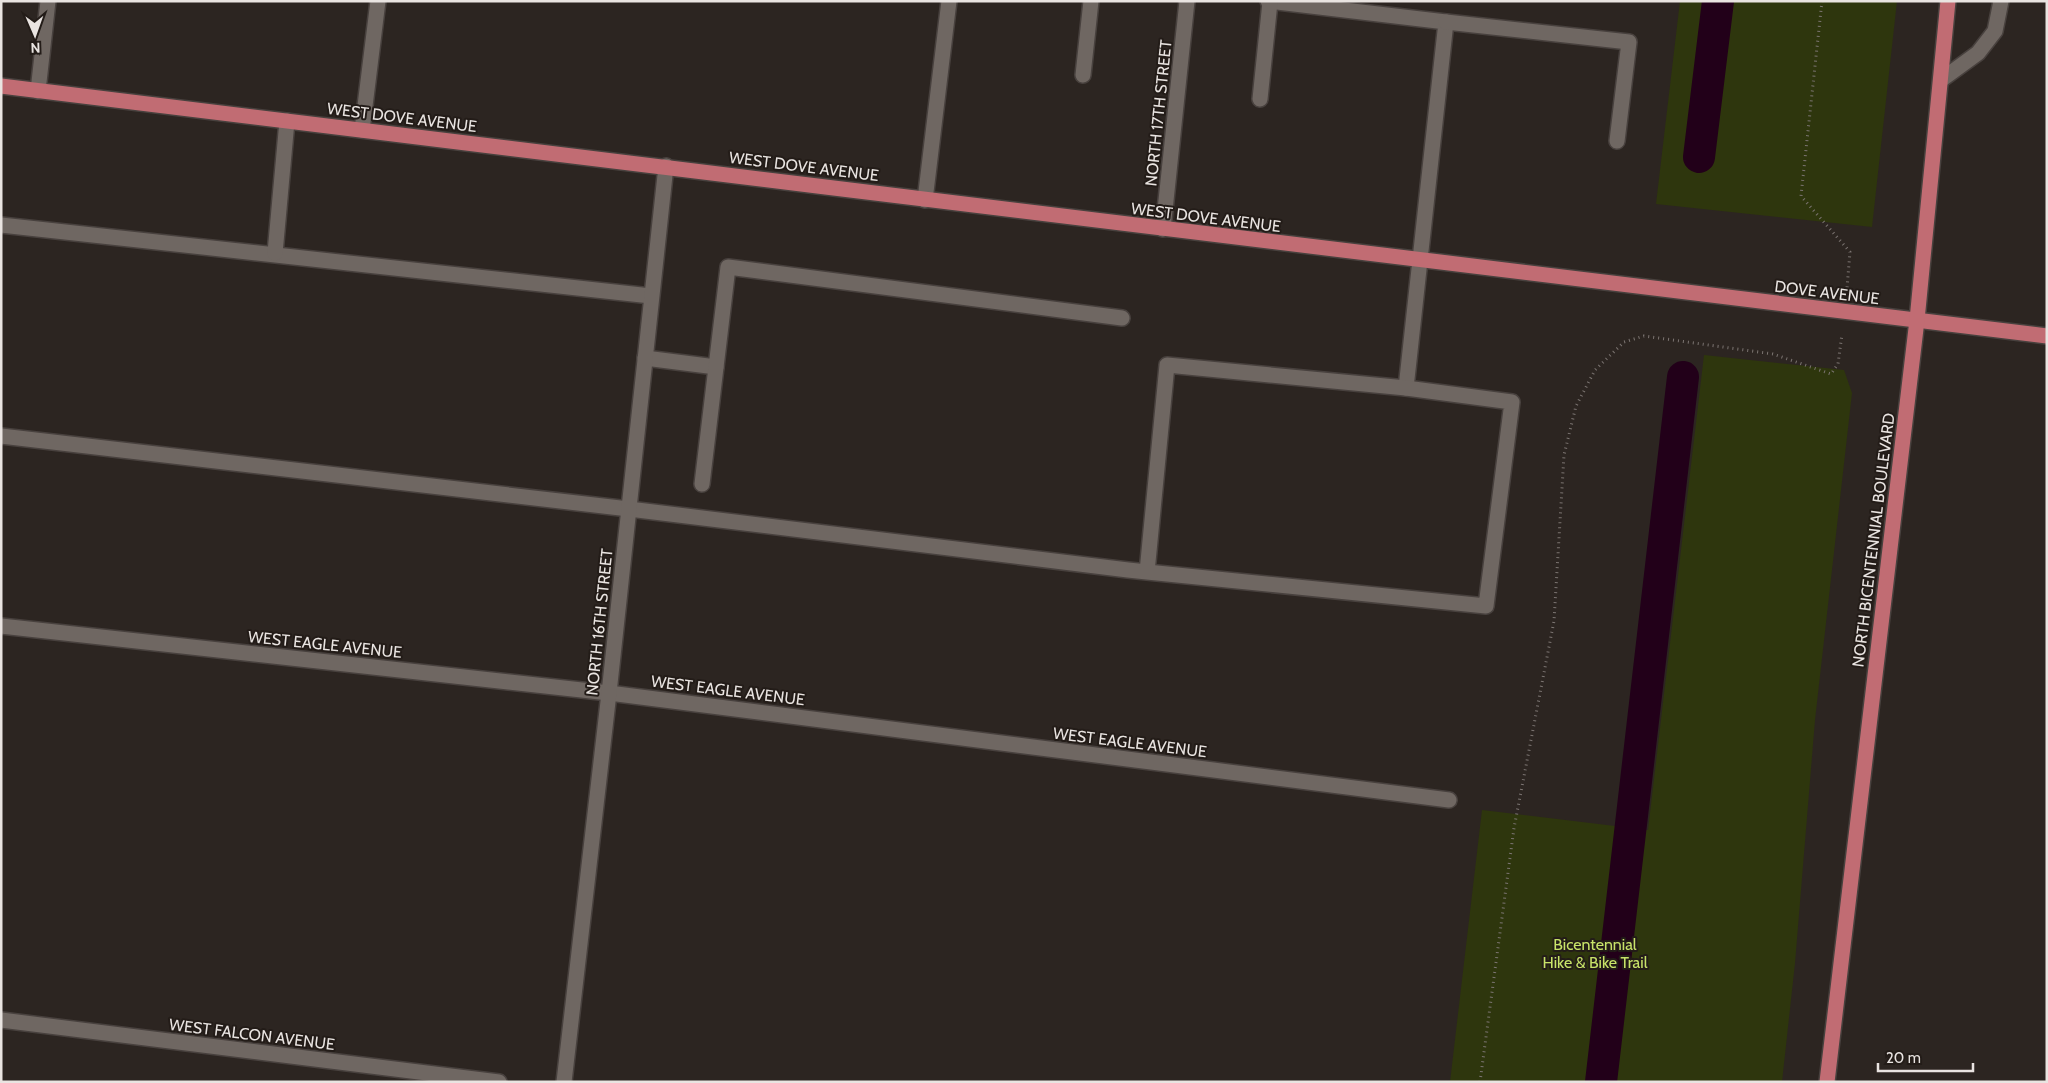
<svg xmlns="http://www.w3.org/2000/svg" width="2048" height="1083" font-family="Cabin,sans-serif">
<rect width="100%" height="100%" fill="#2c2521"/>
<!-- park -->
<g fill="#2e360d">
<path d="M1680 1H1897L1872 227 1656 204Z"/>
<path d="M1704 355 1844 370 1852 393 1815 720 1795 963 1782 1082H1450L1482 810 1648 830Z"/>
</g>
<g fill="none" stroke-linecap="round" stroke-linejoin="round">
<!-- canal -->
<g stroke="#220019" stroke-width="32">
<path d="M1699 157 1718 1"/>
<path d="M1601 1082 1683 377"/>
</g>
<defs>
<g id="minor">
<path d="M1268 1 1446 22 1406 388"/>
<path d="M1446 22 1629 42 1617 141"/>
<path d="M1083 75 1091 1"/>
<path d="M1941 80 1978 53 1995 31 2001 1"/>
<path d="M38 91 48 1"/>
<path d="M1260 99 1270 2"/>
<path d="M362 130 378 1"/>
<path d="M925 200 949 1"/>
<path d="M1 225 651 296"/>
<path d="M1163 229 1187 1"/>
<path d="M275 253 287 121"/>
<path d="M645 358 716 367"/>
<path d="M1 436 629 509 1128 570 1147 572 1486 606 1512 402 1406 388 1167 365 1147 572"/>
<path d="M702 484 728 267 1122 318"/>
<path d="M1 626 609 693 1449 800"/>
<path d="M1 1020 499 1082"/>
<path d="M564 1082 609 693 666 166"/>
</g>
<g id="major">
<path d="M1 86C683 169 1365 254 2047 336"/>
<path d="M1827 1082 1917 320 1948 1"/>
</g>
</defs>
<!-- minor casing -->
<use href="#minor" stroke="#48413e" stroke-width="18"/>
<!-- major casing -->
<use href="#major" stroke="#48413e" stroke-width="18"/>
<!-- path -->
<g stroke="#7c7572" stroke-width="3" stroke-dasharray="1 4" stroke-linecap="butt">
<path d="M1822 1 1801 196 1850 252 1847 288"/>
<path d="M1480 1082 1514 828 1554 621 1564 455 1576 406 1595 370 1624 342 1644 336 1773 354 1831 374 1838 364 1842 334"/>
</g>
<!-- minor -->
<use href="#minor" stroke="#6f6762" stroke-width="15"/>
<!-- major -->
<use href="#major" stroke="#c16c73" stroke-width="15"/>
</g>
<g text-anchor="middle" stroke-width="4" stroke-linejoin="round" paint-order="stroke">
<!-- street labels -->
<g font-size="16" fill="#e9e4e1" stroke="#231c18">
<text transform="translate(1158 113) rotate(-84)" y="6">NORTH 17TH STREET</text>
<text transform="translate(402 117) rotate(7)" y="6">WEST DOVE AVENUE</text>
<text transform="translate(804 166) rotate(7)" y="6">WEST DOVE AVENUE</text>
<text transform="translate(1206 217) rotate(7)" y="6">WEST DOVE AVENUE</text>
<text transform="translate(1827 292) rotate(7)" y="6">DOVE AVENUE</text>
<text transform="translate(1873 540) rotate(-83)" y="6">NORTH BICENTENNIAL BOULEVARD</text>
<text transform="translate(599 622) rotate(-84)" y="6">NORTH 16TH STREET</text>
<text transform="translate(325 644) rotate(6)" y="6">WEST EAGLE AVENUE</text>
<text transform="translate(728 690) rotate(7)" y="6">WEST EAGLE AVENUE</text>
<text transform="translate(1130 742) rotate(7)" y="6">WEST EAGLE AVENUE</text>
<text transform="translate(252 1034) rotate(7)" y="6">WEST FALCON AVENUE</text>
</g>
<!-- park labels -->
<g font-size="16" fill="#c8e369" stroke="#231c18">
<text x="1595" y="950">Bicentennial<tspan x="1595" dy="18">Hike &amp; Bike Trail</tspan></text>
</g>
</g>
<!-- border -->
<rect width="2048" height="1083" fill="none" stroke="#e9e4e1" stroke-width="5"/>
<!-- north arrow -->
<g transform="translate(35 35) rotate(178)" stroke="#231c18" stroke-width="4" paint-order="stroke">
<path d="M0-4L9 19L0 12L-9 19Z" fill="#e9e4e1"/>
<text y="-8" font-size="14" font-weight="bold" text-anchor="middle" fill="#e9e4e1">N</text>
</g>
<!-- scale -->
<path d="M1878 1063v8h95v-8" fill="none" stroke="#e9e4e1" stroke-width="2.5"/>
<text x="1886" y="1063" font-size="15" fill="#e9e4e1" stroke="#231c18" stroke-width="4" paint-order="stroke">20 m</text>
</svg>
